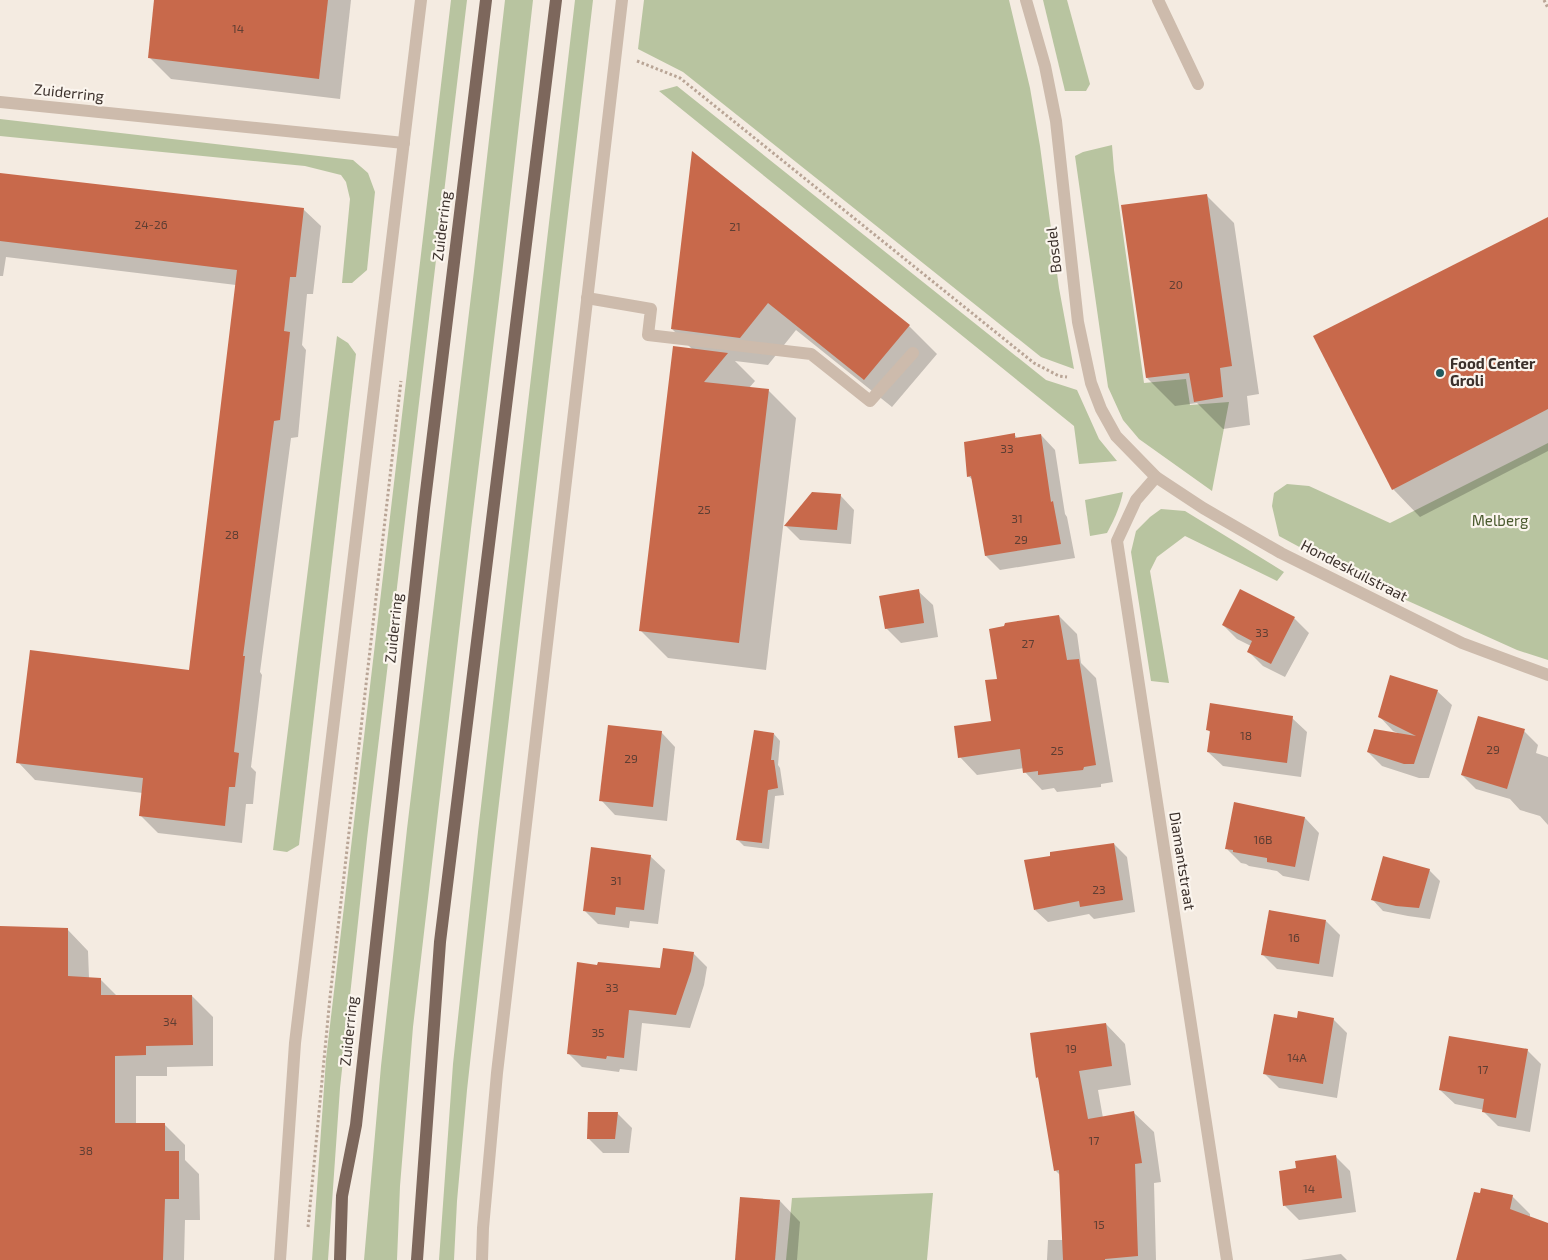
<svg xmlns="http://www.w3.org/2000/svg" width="1548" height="1260" font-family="'Exo 2',sans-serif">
<rect width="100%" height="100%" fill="#f4ebe1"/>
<!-- green -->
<g fill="#b8c4a0">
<path d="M451 0H467L367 839 340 1088 328 1260H312L326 1059Z"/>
<path d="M505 0H533L502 274 471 529 413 1027 400 1186 397 1260H364L381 1066 407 829 474 271Z"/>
<path d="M575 0H593L495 837 467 1090 457 1201 454 1260H439L453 1064 478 832Z"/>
<path d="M644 0H1009L1030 88 1040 146 1059 288 1074 369 1041 357 683 72 638 49Z"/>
<path d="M1043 0H1067L1090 84 1086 91H1065Z"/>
<path d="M677 86 1046 380 1077 390 1099 439 1117 461 1079 464 1074 426 659 91Z"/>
<path d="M0 119 353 160 368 173 375 192 367 270 352 283H342L350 199 346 182 341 175 305 166 0 136Z"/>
<path d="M1112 145 1114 170 1144 383 1186 379 1190 405 1229 402 1212 491 1139 439 1123 420 1108 387 1075 156 1083 152Z"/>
<path d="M337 336 348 343 356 354 299 845 287 852 273 850Z"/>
<path d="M1548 443V660L1517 650 1357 578 1279 536 1272 506 1274 493 1287 484 1309 486 1390 523Z"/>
<path d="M1123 492C1120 507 1114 520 1107 533L1090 536 1085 500Z"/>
<path d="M1161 509 1185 511 1284 572 1277 581 1185 536 1157 557 1150 571 1169 683 1151 681 1131 552 1136 531 1150 517Z"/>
<path d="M933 1193 927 1260H786L792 1198Z"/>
</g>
<!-- shadow -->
<g fill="#0003">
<path d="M156 0H351L340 99 171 79 150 58Z"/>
<path d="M693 153 909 326 937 354 892 407 796 330 768 365 735 361 755 381 749 388 768 390 796 418 766 670 668 658 640 630 693 350 672 329Z"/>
<path d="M0 174 303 209 321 226 313 294H307L302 345 306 350 298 437 291 438 260 672 262 675 251 767 256 772 253 804H246L242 843 158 833 140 815 143 793 35 780 18 762 190 671 236 285 6 257 3 276H0Z"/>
<path d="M1206 195 1234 223 1259 394 1247 396 1250 425 1223 429 1197 403 1175 406 1147 378 1122 206Z"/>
<path d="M1548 218V451L1420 517 1393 489Z"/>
<path d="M1014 434 1018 439 1041 435 1055 450 1065 514 1067 517 1075 558 1000 570 986 556 973 480 968 476Z"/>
<path d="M840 495 854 510 851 544 800 540 786 526Z"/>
<path d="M918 591 933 605 938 637 901 643 886 628Z"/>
<path d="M1059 616 1077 634 1081 663 1096 678 1113 782 1101 784V787L1057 792 1054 788 1042 790 1025 772 1024 768 977 775 960 757 993 722 998 680Z"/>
<path d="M1294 618 1309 633 1285 677 1263 666 1248 651 1251 646 1237 639 1223 625Z"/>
<path d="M1437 691 1452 705 1429 778H1419L1382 766 1368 752 1400 734 1393 731 1379 716Z"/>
<path d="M1292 718 1307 732 1301 777 1223 766 1208 752 1211 733 1208 730Z"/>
<path d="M1524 731 1538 745 1536 753 1548 757V825L1540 816 1520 810 1510 799 1476 789 1462 775Z"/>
<path d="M661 732 675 747 667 821 615 815 601 800Z"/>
<path d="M774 734 780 741 778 765 780 768 784 795 775 796 769 849 744 846 737 839Z"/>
<path d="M1305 818 1319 833 1309 881 1283 876 1277 871 1249 866 1246 864 1241 863 1227 849Z"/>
<path d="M1114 844 1127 857 1135 912 1094 919 1089 914 1048 922 1035 910Z"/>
<path d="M650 856 665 870 658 924 630 921 629 928 598 924 584 910Z"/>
<path d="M1429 870 1440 881 1430 919 1408 916 1383 911 1372 899Z"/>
<path d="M1326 921 1340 935 1333 977 1277 969 1263 955Z"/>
<path d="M0 927 67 929 88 951 89 978 100 979 117 996H192L213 1017V1066L167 1067V1076H136V1124H164L185 1145V1160L199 1174 200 1220H185L184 1260H0Z"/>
<path d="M693 953 707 967 704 985 690 1028 642 1023 637 1071 620 1069 619 1072 582 1067 568 1053 661 970Z"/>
<path d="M1298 1019H1333L1347 1033 1337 1098 1279 1088 1265 1074Z"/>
<path d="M1106 1024 1125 1044 1131 1085 1098 1090 1103 1118 1134 1113 1154 1132 1161 1182 1154 1183 1156 1260H1047L1048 1240H1063L1060 1175 1055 1170 1040 1080 1037 1077Z"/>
<path d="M1527 1050 1541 1064 1530 1132 1498 1126 1484 1112V1110L1455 1104 1440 1090Z"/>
<path d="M617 1113 632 1128 629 1153H603L589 1139Z"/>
<path d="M1335 1156 1350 1171 1356 1212 1299 1220 1285 1206 1297 1169Z"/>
<path d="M1481 1194 1512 1196 1530 1214V1218L1548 1225V1260H1457Z"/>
<path d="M780 1201 800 1222 797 1260H736Z"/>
<path d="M1341 1254 1347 1260H1301Z"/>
</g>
<!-- building -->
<g fill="#c8694b">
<path d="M154 0H328L319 79 148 58Z"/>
<path d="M692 151 910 325 864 380 768 303 740 338 671 329Z"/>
<path d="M0 173 304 208 296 277H290L284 331 290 332 280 420 274 421 243 656H245L234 752 239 753 235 787H229L225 826 139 816 143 778 16 763 30 650 189 670 237 270 0 241Z"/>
<path d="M1207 194 1232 366 1220 368 1223 397 1194 402 1189 373 1146 378 1121 205Z"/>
<path d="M1548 217V409L1392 490 1313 336Z"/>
<path d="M673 346 728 353 704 382 769 389 739 643 639 631Z"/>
<path d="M1015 433V438L1041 434 1051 502 1053 501 1061 544 985 556 971 476 967 477 964 442Z"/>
<path d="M812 492 841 494 837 530 784 526Z"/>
<path d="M919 589 924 623 885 629 879 596Z"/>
<path d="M1240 589 1295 617 1271 664 1247 652 1252 641 1222 625Z"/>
<path d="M1059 615 1067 660 1079 659 1096 765 1084 767 1083 770 1038 775V771L1023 773 1020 749 958 758 954 726 991 721 985 680 997 679 989 629 1004 626 1005 623Z"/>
<path d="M1390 675 1438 690 1414 764H1404L1367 752 1374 729 1416 736 1378 717Z"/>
<path d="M1210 703 1293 716 1287 763 1207 752 1210 731 1206 730Z"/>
<path d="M1478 716 1525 729 1507 789 1461 775Z"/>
<path d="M608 725 662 731 653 807 599 801Z"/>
<path d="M754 730 774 733 771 760H774L778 788 768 790 762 843 736 840Z"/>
<path d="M1234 802 1305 817 1295 867 1267 862V858L1233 852V850L1225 849Z"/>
<path d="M1114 843 1123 900 1080 907 1079 901 1034 910 1024 860 1050 856V852Z"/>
<path d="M591 847 651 855 644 910 616 907 615 915 583 911Z"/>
<path d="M1383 856 1430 869 1419 908 1396 906 1371 900Z"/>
<path d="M1269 910 1326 920 1319 964 1261 955Z"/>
<path d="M0 926 68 928V976L101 978V995H192L193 1045 146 1046V1055L115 1056V1123H165V1151H179V1199H165L163 1260H0Z"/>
<path d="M663 948 694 952 691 971 676 1015 629 1010 624 1058 607 1056 606 1059 567 1054 577 962 597 965 598 962 660 968Z"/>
<path d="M1298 1011 1334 1018 1323 1084 1263 1074 1274 1014 1297 1018Z"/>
<path d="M1106 1023 1112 1066 1079 1071 1088 1119 1134 1111 1142 1163 1135 1164 1138 1256 1105 1259V1260H1063L1059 1170 1054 1171 1038 1077 1036 1078 1030 1033Z"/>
<path d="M1449 1036 1528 1049 1516 1118 1482 1112 1484 1099 1439 1090Z"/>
<path d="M588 1112H618L615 1139H587Z"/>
<path d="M1336 1155 1342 1198 1283 1206 1279 1171 1296 1168 1295 1161Z"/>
<path d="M1481 1188 1513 1195 1510 1209 1548 1223V1260H1456L1474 1192 1480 1193Z"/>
<path d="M740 1197 780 1200 775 1260H735Z"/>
</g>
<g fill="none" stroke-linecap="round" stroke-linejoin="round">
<!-- path -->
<g stroke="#b9a596" stroke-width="3" stroke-dasharray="2.5 2.5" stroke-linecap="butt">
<path d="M1544 0 1548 8"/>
<path d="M637 61 680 78 1034 363 1059 376 1067 377"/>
<path d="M308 1227 330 997 401 381"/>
</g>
<!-- minor -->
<g stroke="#cdbbac" stroke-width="12">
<path d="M1026 0 1045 66 1056 121 1078 322 1091 383 1101 409 1116 436 1156 477 1203 508 1281 553 1462 643 1548 675"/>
<path d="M1158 0 1198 84"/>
<path d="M0 102 404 143"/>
<path d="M587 298 651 309 648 335 811 354 870 401 913 353"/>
<path d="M1156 477 1136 500 1117 541 1227 1260"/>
<path d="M280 1260 295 1043 421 0"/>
<path d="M482 1260 483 1228 497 1073 622 0"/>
</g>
<!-- major -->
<g stroke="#7d675c" stroke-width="12">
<path d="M340 1260 342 1196 356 1125 424 508 486 0"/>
<path d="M417 1260 440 942 556 0"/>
</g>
</g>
<!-- markers -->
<circle fill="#1f5a5e" stroke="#fbf5ee" stroke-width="2" cx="1440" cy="373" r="5"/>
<g text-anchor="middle" stroke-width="4.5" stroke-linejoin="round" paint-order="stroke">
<!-- number labels -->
<g font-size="12" fill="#5e3e33">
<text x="238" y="33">14</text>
<text x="151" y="229">24-26</text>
<text x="735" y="231">21</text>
<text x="1176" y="289">20</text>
<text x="1007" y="453">33</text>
<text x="704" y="514">25</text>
<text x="1017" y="523">31</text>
<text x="232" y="539">28</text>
<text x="1021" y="544">29</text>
<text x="1262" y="637">33</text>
<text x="1028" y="648">27</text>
<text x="1246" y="740">18</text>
<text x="1493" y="754">29</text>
<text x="1057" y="755">25</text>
<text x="631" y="763">29</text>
<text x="1263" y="844">16B</text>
<text x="616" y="885">31</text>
<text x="1099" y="894">23</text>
<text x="1294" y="942">16</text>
<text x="612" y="992">33</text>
<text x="170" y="1026">34</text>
<text x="598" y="1037">35</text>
<text x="1071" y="1053">19</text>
<text x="1297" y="1062">14A</text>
<text x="1483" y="1074">17</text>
<text x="1094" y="1145">17</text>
<text x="86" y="1155">38</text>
<text x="1309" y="1193">14</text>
<text x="1099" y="1229">15</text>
</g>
<!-- street labels -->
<g font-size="15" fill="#3b302b" stroke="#fbf5ee">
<text transform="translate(69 93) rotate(6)" y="5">Zuiderring</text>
<text transform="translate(442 226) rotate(-83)" y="5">Zuiderring</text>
<text transform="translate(1054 250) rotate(-96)" y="5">Bosdel</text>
<text transform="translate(1354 571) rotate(27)" y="5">Hondeskuilstraat</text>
<text transform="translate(394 628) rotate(-84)" y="5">Zuiderring</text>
<text transform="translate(1182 861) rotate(81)" y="5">Diamantstraat</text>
<text transform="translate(349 1031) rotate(-84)" y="5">Zuiderring</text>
</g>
<!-- poi labels -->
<g font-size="15" font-weight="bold" fill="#3b302b" stroke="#fbf5ee" text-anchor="start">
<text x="1450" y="369">Food Center<tspan x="1450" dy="17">Groli</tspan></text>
</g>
<!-- park labels -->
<g font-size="15" fill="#4a5a2e" stroke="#fbf5ee">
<text x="1500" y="526">Melberg</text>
</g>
</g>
</svg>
